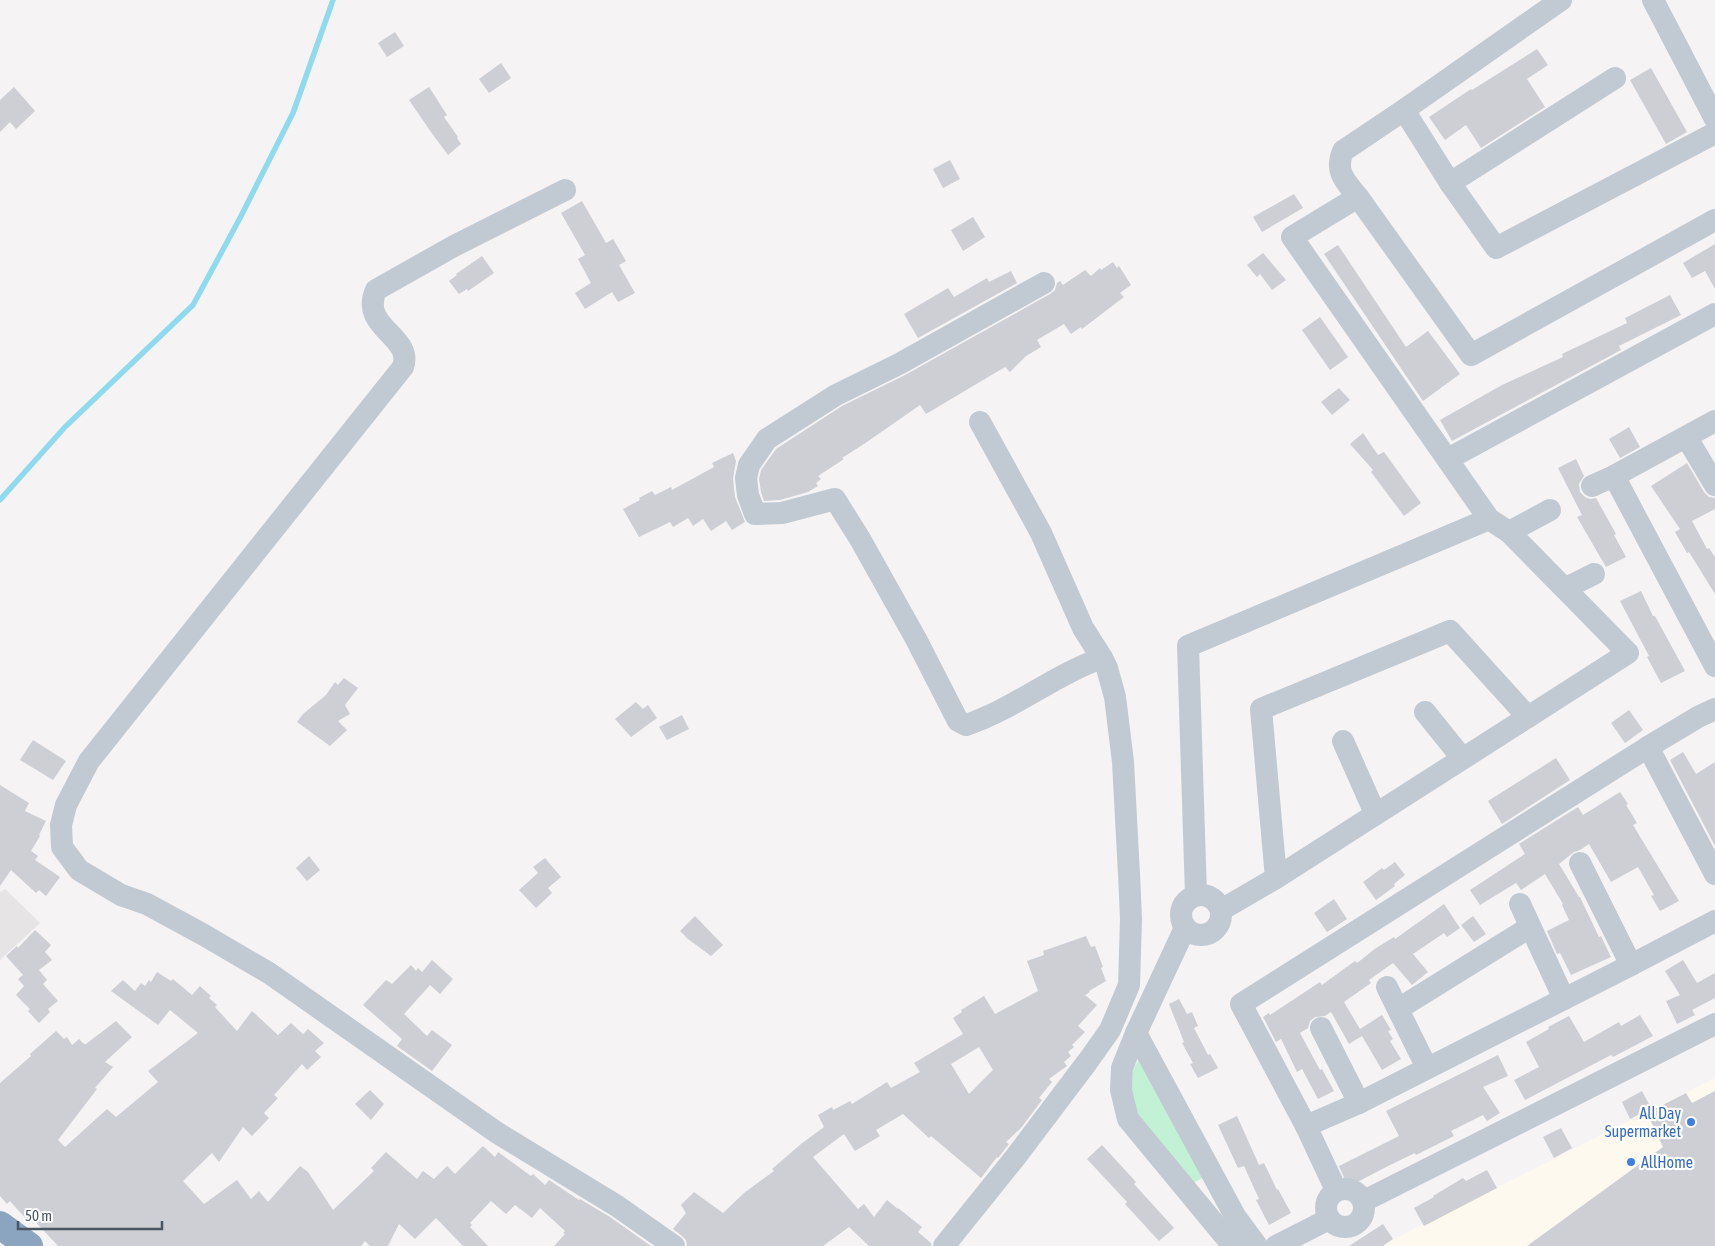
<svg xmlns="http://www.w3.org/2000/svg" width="1715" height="1246" font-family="'Asap Condensed',sans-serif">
<rect width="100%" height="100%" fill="#f5f3f3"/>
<!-- commercial -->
<path fill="#fdf9ef" d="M1715 1078V1246H1380Z"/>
<!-- education -->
<path fill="#e6e4e5" d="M5 889 40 923 0 960V892Z"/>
<!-- green -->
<path fill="#c3f1d5" d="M1139 1059 1204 1177 1188 1186 1135 1120 1131 1103 1133 1070Z"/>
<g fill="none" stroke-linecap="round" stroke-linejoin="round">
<!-- stream -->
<path stroke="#90daee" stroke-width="5.5" d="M0 500 65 427 193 305 240 218 293 113 333 0"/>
</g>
<!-- building -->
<g fill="#cdcfd5" fill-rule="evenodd">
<path d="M395 32 404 46 387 57 378 43Z"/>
<path d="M1537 49 1548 65 1527 79 1545 107 1481 148 1466 125 1445 140 1429 117 1471 89 1472 90Z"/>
<path d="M501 63 511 78 489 93 479 79Z"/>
<path d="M1651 68 1687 132 1666 144 1630 80Z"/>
<path d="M14 87 35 111 16 129 10 122 0 132V100Z"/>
<path d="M429 87 447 115 444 117 458 137 457 138 461 144 448 155 431 132 409 100Z"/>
<path d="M950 160 960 179 943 188 933 169Z"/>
<path d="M1294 194 1303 208 1262 232 1253 217Z"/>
<path d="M582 201 606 243 613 239 626 261 619 265 635 293 618 302 612 292 585 309 575 293 591 283 578 259 585 255 561 213Z"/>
<path d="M973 217 985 237 963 251 951 230Z"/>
<path d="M1715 244V289L1705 271 1692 278 1683 263Z"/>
<path d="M1338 245 1406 347 1428 331 1460 374 1423 401 1324 254Z"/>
<path d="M1263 253 1286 280 1272 290 1260 274 1257 277 1247 265Z"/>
<path d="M482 256 494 273 468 291 467 289 459 294 449 281 457 275 456 274Z"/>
<path d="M1113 262 1117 268 1119 266 1131 285 1120 293 1124 297 1082 329 1081 327 1071 334 1064 324 1037 340 1041 347 1026 356 1010 372 1005 367 926 414 920 405 864 444 842 458 844 459 818 476 821 479 816 483 818 486 808 492 780 500 764 501 761 492 759 479 761 470 776 449 842 406 905 375 1050 294 1055 290 1057 283 1060 281 1063 285 1085 270 1091 276 1100 268 1101 270Z"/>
<path d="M1011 271 1017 283 918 338 904 314 948 288 954 297 987 278 989 282Z"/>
<path d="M1670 295 1681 315 1619 346 1621 350 1452 441 1440 420 1502 385 1563 357 1562 354 1627 323 1625 318Z"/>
<path d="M1320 317 1348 357 1330 370 1302 330Z"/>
<path d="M1339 388 1350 400 1332 415 1321 402Z"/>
<path d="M1629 427 1640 447 1620 458 1609 439Z"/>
<path d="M1363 433 1378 455 1384 452 1421 503 1404 516 1371 472 1373 470 1350 444Z"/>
<path d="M733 453 736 461 733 479 735 497 745 522 732 530 726 521 711 531 703 519 693 526 688 518 673 527 670 522 639 537 623 509 640 500 639 498 652 491 655 495 671 487 672 490 714 467 712 463Z"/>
<path d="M1576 459 1584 476 1579 484 1580 492 1585 497 1590 499 1596 498 1616 534 1614 535 1626 557 1606 567 1577 517 1582 515 1558 468Z"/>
<path d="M1687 463 1704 492 1709 497 1715 498V509L1692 521 1707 549 1709 548 1715 557V594L1689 552 1687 553 1675 532 1680 529 1651 486Z"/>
<path d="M1641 591 1653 616H1655L1685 671 1661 683 1647 657 1649 656 1620 601Z"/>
<path d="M344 678 358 688 345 705 350 714 338 721 347 730 330 746 297 722 303 714 326 695 335 682 338 685Z"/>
<path d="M636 702 643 709 648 705 657 718 631 737 615 719Z"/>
<path d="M1629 710 1643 730 1625 743 1611 723Z"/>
<path d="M682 715 689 729 667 740 659 727Z"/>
<path d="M33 740 66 761 53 780 20 760Z"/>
<path d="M1683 752 1696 774 1715 762V846L1670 760Z"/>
<path d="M1556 758 1570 780 1502 824 1488 801Z"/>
<path d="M0 785 29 803 25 811 46 821 39 835 40 836 31 851 38 856 35 860 60 877 46 896 39 890 36 893 11 870 0 886Z"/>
<path d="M1620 792 1628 804 1626 805 1637 823 1633 825 1679 901 1660 911 1651 896 1654 895 1638 867 1611 882 1589 844 1580 850 1574 852 1559 864 1579 897H1580L1599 937 1601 936 1611 957 1571 975 1560 953 1557 954 1547 931 1569 920 1562 905 1563 904 1545 874 1521 890 1516 883 1480 905 1470 890 1525 854 1519 844 1578 807 1583 815Z"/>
<path d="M309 856 320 870 307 881 296 868Z"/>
<path d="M545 858 561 877 548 888 552 893 536 908 519 890 538 873 533 867Z"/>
<path d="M1395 862 1405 875 1394 884 1395 886 1376 900 1363 882 1382 868 1384 870Z"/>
<path d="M1334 899 1347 919 1327 932 1314 913Z"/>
<path d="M1444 904 1460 928 1447 937 1444 933 1413 954 1428 972 1412 985 1393 963 1369 980 1371 983 1344 1002 1360 1029 1382 1015 1391 1030 1388 1031 1393 1039 1390 1041 1401 1059 1382 1070 1362 1036 1349 1044 1331 1012 1325 1016 1315 1017 1310 1021 1308 1028 1300 1033 1320 1070 1322 1069 1334 1091 1318 1099 1302 1069 1297 1072 1281 1039 1276 1042 1263 1017 1269 1013 1270 1015 1320 982 1322 985 1355 961 1357 963 1376 948 1394 937 1395 939Z"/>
<path d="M695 916 723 945 711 956 688 939 680 931Z"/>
<path d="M1473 916 1486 934 1474 942 1461 925Z"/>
<path d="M35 930 51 945 45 952 52 960 39 970 47 980 43 984 58 1001 48 1009 50 1012 39 1023 28 1011 30 1009 16 995 24 986 18 979 23 975 6 956 17 946 18 948Z"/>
<path d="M1086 936 1091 947 1095 946 1103 967 1101 968 1106 981 1089 991 1090 992 1085 995 1097 1005 1078 1026 1085 1032 1072 1045 1074 1047 1068 1052 1071 1056 1064 1062 1067 1066 1049 1079 1052 1082 1039 1098 1042 1100 1021 1128 1006 1142 1009 1144 998 1158 997 1157 981 1178 931 1136 929 1138 903 1114 876 1130 880 1136 855 1151 844 1134 813 1157 858 1209 864 1204 874 1217 887 1200 898 1209V1208L922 1227 918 1232 931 1243V1246H869L849 1227 823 1246H687L686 1240 682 1236 673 1229 686 1213 681 1205 694 1192 723 1213 744 1193 774 1171 772 1169 801 1144 824 1127 818 1115 832 1107 833 1110 850 1101 852 1104 887 1082 891 1088 920 1072 914 1063 963 1034 953 1018 962 1012 961 1010 984 996 995 1014 1038 991 1027 961 1044 955 1043 951ZM979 1047 993 1070 969 1094 951 1064Z"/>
<path d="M432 960 453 979 440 994 430 985 404 1014 427 1036 432 1030 452 1045 432 1071 397 1046 402 1039 363 1005 386 980 392 984 411 965 416 971 418 968 422 972Z"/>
<path d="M1683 960 1697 983 1715 973V998L1692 1010 1695 1015 1677 1024 1666 1001 1680 995 1665 971Z"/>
<path d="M157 972 171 981 173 979 192 995 200 986 211 996 209 998 217 1005 215 1007 237 1031 252 1011 278 1035 291 1023 303 1034 308 1029 324 1043 315 1051 321 1057 307 1070 302 1064 274 1095 278 1098 264 1113 269 1118 252 1136 243 1127 219 1162 212 1153 183 1181 204 1204 237 1180 251 1199 259 1191 268 1202 300 1166 308 1172 333 1210 374 1171 371 1168 386 1152 417 1179 423 1171 434 1179 447 1166 455 1174 483 1146 495 1157 498 1152 531 1176 533 1174 545 1185 549 1180 579 1200 580 1199 610 1217 651 1246H554L565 1234 563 1233 565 1231 540 1208 532 1218 515 1205 506 1214 491 1201 470 1223 472 1225 470 1227 488 1246H463L436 1218 415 1239 399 1224 388 1246H370L365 1241 361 1246H58L31 1217 27 1220 10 1201 7 1204 0 1196V1083L31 1056 30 1054 56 1031 64 1039 67 1037 72 1045 79 1039 84 1044H86L116 1021 132 1037 105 1062 113 1067 95 1088 97 1089 58 1140 65 1147 107 1109 116 1117 158 1082 148 1071 198 1033 170 1010 158 1025 111 991 123 980 135 991 141 983 145 986 149 980 151 982Z"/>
<path d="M1179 999 1187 1014 1192 1012 1198 1026 1194 1028 1208 1055 1210 1054 1218 1068 1198 1078 1190 1064 1193 1063 1182 1043 1184 1042 1169 1004Z"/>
<path d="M1640 1015 1653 1036 1613 1057 1611 1055 1525 1100 1514 1080 1539 1067 1526 1042 1549 1029 1548 1027 1569 1016 1584 1042 1619 1022 1621 1026Z"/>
<path d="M1498 1055 1508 1076 1483 1087 1500 1113 1487 1121 1483 1115 1451 1131 1454 1136 1416 1155 1415 1153 1388 1166 1348 1187 1339 1166 1399 1136 1386 1111Z"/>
<path d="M370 1090 384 1104 371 1120 355 1104Z"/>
<path d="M1642 1091 1651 1108 1630 1119 1622 1102Z"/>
<path d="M1715 1091V1246H1527L1663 1147 1647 1113 1686 1093 1692 1103Z"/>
<path d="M1237 1116 1259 1165 1264 1163 1277 1190 1278 1189 1291 1213 1269 1225 1256 1200 1259 1199 1244 1166 1238 1168 1218 1125Z"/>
<path d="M1561 1128 1572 1148 1554 1158 1543 1137Z"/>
<path d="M1102 1145 1136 1182 1134 1184 1174 1228 1159 1241 1125 1204 1127 1202 1087 1159Z"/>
<path d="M1487 1170 1497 1188 1424 1226 1414 1208 1434 1197 1433 1196 1463 1178 1466 1181Z"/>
<path d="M1383 1224 1393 1239 1383 1246H1349Z"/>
</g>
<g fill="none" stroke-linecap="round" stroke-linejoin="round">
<!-- minor -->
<g stroke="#c1cad2" stroke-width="22">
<path d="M1561 0 1404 110 1343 151C1334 172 1346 182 1358 197L1471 355 1715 220"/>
<path d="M1653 0 1715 119"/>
<path d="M1404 110 1450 183 1496 248 1715 133"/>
<path d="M1450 183 1615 78"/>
<path d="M565 190 454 246 376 290C359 328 414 336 403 367L89 761 66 805 61 825 62 847 79 870 121 895 147 904 204 935 269 973 496 1132 617 1206 674 1246"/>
<path d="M980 422 1041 533 1083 628 1102 658"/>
<path d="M1687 438 1715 485"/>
<path d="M1448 459 1715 314"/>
<path d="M1614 476 1715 666"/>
<path d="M1592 486 1614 476 1715 421"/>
<path d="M1509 532 1550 510"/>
<path d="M1566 588 1594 574"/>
<path d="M1425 712 1462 758"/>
<path d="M1343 741 1375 813"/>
<path d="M1648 747 1715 874"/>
<path d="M1580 863 1631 965"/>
<path d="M1276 878 1261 709 1450 631 1528 717"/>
<circle cx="1201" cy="915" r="20"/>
<path d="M1196 895 1188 646 1489 519"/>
<path d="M1520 904 1564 999"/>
<path d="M1221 910 1276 878 1628 653 1509 532 1489 519 1292 237 1358 197"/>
<path d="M1185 928 1136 1033 1122 1068 1121 1090 1128 1119 1233 1246"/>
<path d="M1387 987 1427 1068"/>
<path d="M1398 1009 1530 927"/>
<path d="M1321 1028 1359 1103"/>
<path d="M1136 1033 1235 1216 1257 1246"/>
<path d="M1306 1126 1359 1103 1631 965 1715 921"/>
<circle cx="1345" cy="1208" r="19"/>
<path d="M1336 1190 1306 1126 1241 1004 1648 747 1698 717 1715 709"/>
<path d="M1364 1201 1715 1024"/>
<path d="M944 1246 1014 1159 1088 1061 1110 1030 1129 985 1131 919 1129 874 1123 762 1115 697 1107 668 1102 658C1054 675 1014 709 966 725L958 721 916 639 860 539 835 499 782 513 755 514 748 495 746 478 749 465 767 439 836 395 899 364 1044 283"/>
<path d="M1276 1246 1329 1219"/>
</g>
<!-- highway -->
<path stroke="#8ba5c1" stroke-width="28" d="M0 1225 29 1246"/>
</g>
<!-- markers -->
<g fill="#3f7fe0" stroke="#fff" stroke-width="2">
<circle cx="1691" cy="1122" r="5"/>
<circle cx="1631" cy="1162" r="5"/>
</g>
<g text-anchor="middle" stroke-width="4.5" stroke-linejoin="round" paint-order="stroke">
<!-- shop labels -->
<g font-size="16" fill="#366cbe" stroke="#fff" text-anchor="end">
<text x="1681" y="1119">All Day<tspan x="1681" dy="18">Supermarket</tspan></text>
<text x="1641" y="1168" text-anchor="start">AllHome</text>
</g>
</g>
<!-- scale -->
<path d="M18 1221v8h144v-8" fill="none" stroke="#4a5661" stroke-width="2.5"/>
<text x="25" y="1221" font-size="15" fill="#4a5661" stroke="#ffffff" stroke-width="4" paint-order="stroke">50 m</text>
</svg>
